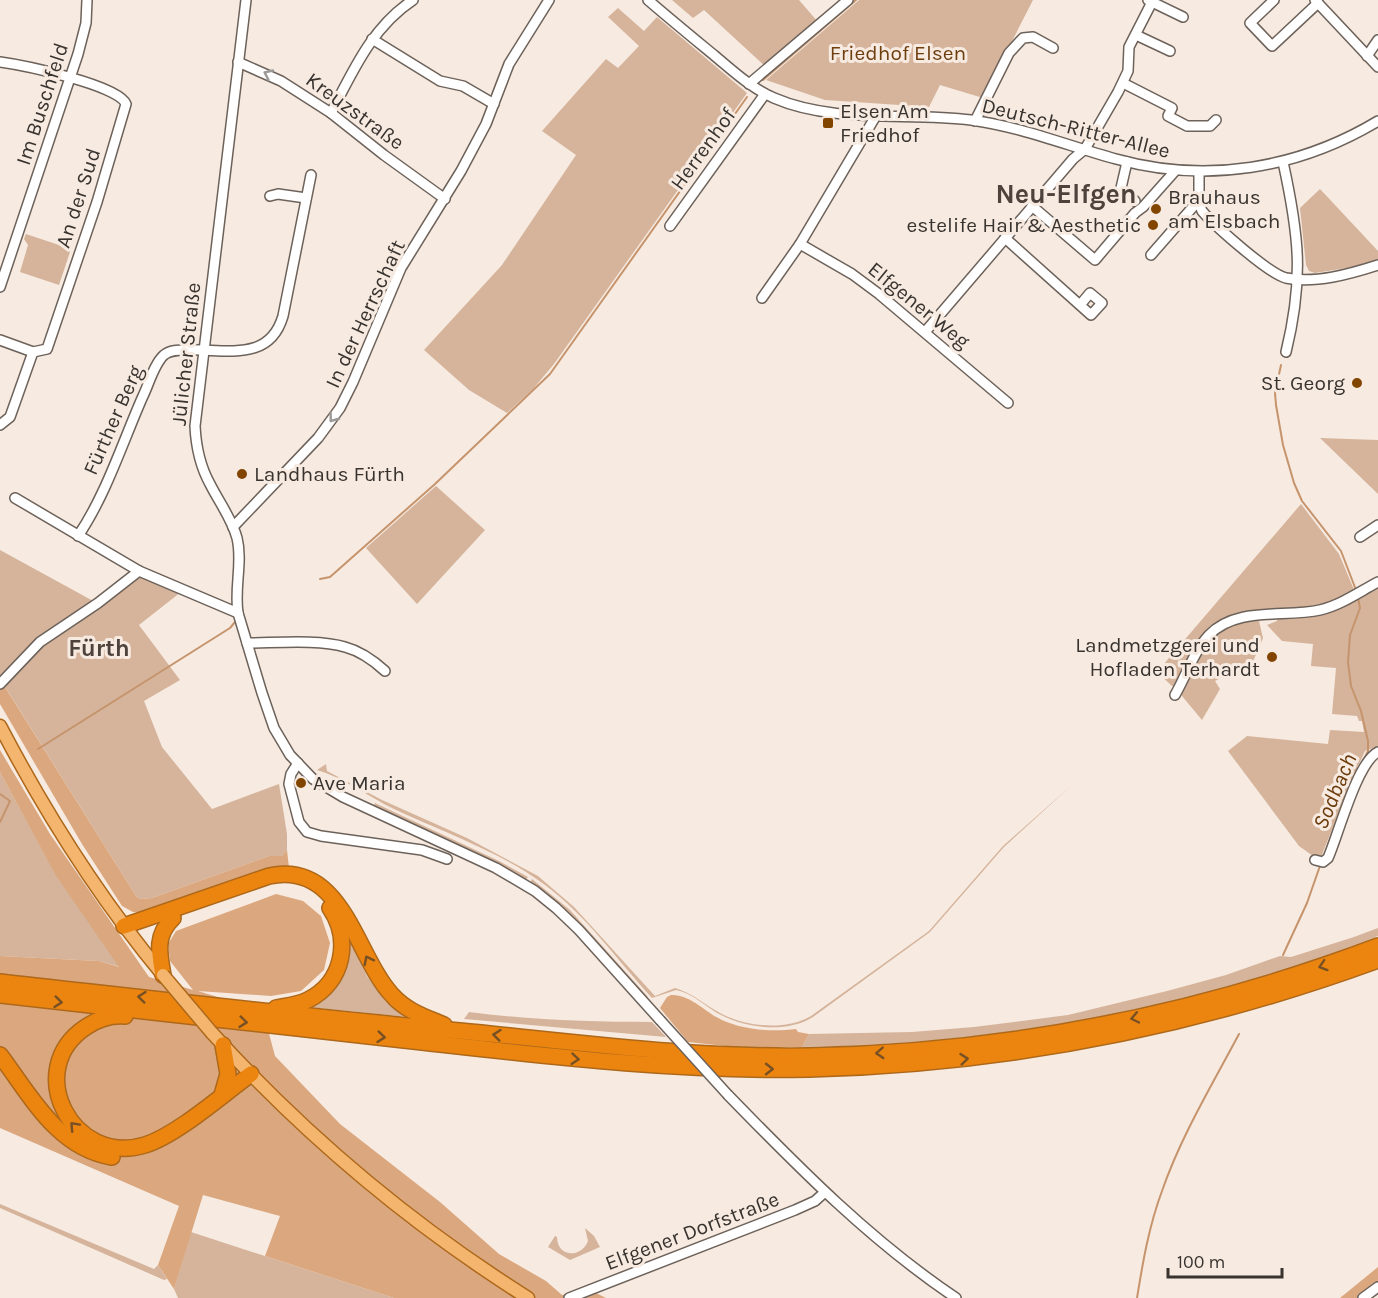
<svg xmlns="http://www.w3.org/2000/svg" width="1378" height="1298" font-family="Karla,sans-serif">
<rect width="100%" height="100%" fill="#f7eae1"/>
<!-- green -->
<g fill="#d5b49b">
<path d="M672 0H799L818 22 766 67 704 10 693 18Z"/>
<path d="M859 0H1033L983 98 940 85 929 107 825 100 766 80Z"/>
<path d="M618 8 644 31 657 17 747 93 554 364 533 389 507 413 469 390 424 350 502 265 576 155 542 131 606 59 618 68 639 46 608 17Z"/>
<path d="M1320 189 1378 251V259L1353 267 1315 273 1309 271 1306 265 1300 208Z"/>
<path d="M26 234 71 249 59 285 20 272 28 245 24 239Z"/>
<path d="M1320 438 1378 440V494Z"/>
<path d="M436 486 485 530 417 604 366 548Z"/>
<path d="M1301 504 1339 554 1355 592 1328 605 1224 622 1175 686H1172L1157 672Z"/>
<path d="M0 550 95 602 37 639 0 676Z"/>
<path d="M141 575 181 592 139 625 180 680 144 701 162 747 212 809 279 784 287 834V850L282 856H269L152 898 140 899 136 896 4 685 46 641Z"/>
<path d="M1378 589V746L1365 751 1353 777 1321 857 1313 856 1299 846 1228 751 1247 736 1328 744 1330 730 1364 732 1362 721H1359L1357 716 1332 714 1336 668 1311 666 1313 644 1282 641 1267 625 1277 621V619L1327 610Z"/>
<path d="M1254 618 1259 621 1263 638 1249 671 1240 667 1215 681 1220 689 1202 720 1182 696 1181 691 1208 639 1222 627Z"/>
<path d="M326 764 327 771 382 800 467 838 538 876 574 907 655 996 675 988C693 993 705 1005 720 1013 746 1027 786 1031 811 1016L929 931 1003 846 1072 785 1004 847 930 932 813 1017C786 1034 744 1028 717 1013 704 1005 692 993 676 990L652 998C617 960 587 916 545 885 505 854 441 831 394 809 369 797 342 777 317 770Z"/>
<path d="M0 772 57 877 120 967 99 961 0 956Z"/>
<path d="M375 803 499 861 528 877 526 880 498 865 373 807Z"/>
<path d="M532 879 570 910 648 997 644 996 541 890 530 883Z"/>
<path d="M1378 928V936C1195 1009 998 1044 802 1047L809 1034 912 1032 974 1027 1068 1015 1167 991 1226 975 1280 956 1291 957 1354 937Z"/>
<path d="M348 937 367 976 386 1002 408 1017 308 1007Z"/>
<path d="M469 1012C530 1020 591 1022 652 1022L666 1037 464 1019Z"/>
<path d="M0 1204 154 1269 158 1265 167 1279 164 1280 0 1208Z"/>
<path d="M585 1228 594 1236 600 1247 570 1260 548 1247 555 1236 557 1237C557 1257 581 1259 588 1241Z"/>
<path d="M191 1232 394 1298H178L174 1289Z"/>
</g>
<!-- forest -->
<g fill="#daa77f">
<path d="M0 679 136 896 140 899 152 898 269 856H282L287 850 289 868 143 913 133 912 122 906 82 844 0 704Z"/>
<path d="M0 750 50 834 149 977 193 990 170 961 168 944 176 931 276 894 303 901 321 916 330 943 324 970 301 991 271 996 198 991 263 1011 275 1056 340 1124 440 1202 499 1254 546 1281 562 1295 590 1290 606 1298H394L265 1256 280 1216 203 1195 174 1289 158 1265 179 1206 0 1128V956L99 961 119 967 56 876 0 772Z"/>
<path d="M671 995C690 994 705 1012 722 1020 744 1030 772 1032 796 1029L798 1032 809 1034 802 1047H734L688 1042 660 1008 667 997Z"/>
<path d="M1378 1267V1282L1357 1298H1340Z"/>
</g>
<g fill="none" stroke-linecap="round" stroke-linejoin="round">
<!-- stream -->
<g stroke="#c6946c" stroke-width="2">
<path d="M763 80 856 0"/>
<path d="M1281 365 1275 393 1276 405 1283 445 1294 483 1302 501 1341 551 1356 590"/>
<path d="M320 579 330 577 435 484 550 374 747 97"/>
<path d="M1358 598 1360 608 1350 635 1348 662 1351 686 1361 711 1368 741V751L1362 764"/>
<path d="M38 749 230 628 235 622"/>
<path d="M0 794 10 801 0 822"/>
<path d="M1323 858 1345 799"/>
<path d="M1283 955 1307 903 1321 863"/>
<path d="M1137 1298C1143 1261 1149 1226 1162 1191 1181 1136 1212 1085 1239 1034"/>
</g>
<defs>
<g id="minor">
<path d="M246 0 195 426C196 447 200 466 210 484 219 502 232 519 237 538 243 562 234 588 238 613L262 693 274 728 290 755 313 779 343 797 496 868 535 891 556 908 579 930 660 1020"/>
<path d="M648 0C670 19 692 37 715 56 733 71 751 88 774 98 834 124 907 112 971 120 1022 127 1068 146 1116 159 1206 184 1298 169 1378 121"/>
<path d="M1148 0 1183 17"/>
<path d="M1274 0 1250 23 1272 46 1318 3"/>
<path d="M1315 0 1378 67"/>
<path d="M1136 35 1170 51"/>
<path d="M372 39 440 81 463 86 494 104"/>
<path d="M1367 56 1378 40"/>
<path d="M0 62C22 65 119 85 126 104L97 202 47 349 33 352"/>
<path d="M238 62 281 81 331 113 384 155 445 199"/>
<path d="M1123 83 1172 108 1168 116 1187 126H1210L1216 120"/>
<path d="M749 84 848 0"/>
<path d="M331 113C353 71 372 27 413 0"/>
<path d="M975 121 1009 53 1023 38 1033 37 1053 48"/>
<path d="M1127 162 1121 188 1135 201"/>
<path d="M1283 162C1299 235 1304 278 1286 352"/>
<path d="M1199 172V203L1202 211C1215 226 1269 274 1286 278 1315 284 1350 274 1378 265"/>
<path d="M270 196 278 194 306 198"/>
<path d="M1032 206 1095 260 1135 213 1143 207 1175 171"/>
<path d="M670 226 765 94"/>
<path d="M1005 238 1091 315 1102 303 1090 293 1080 305"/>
<path d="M800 244 852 274 879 294 1008 403"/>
<path d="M1151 255 1199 200"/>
<path d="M0 287 78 54 86 23 87 0"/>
<path d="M762 298 800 244 877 114"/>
<path d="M925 332 1073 159 1085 149 1118 92 1128 71 1129 47 1153 0"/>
<path d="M0 340 33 352 10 417 0 425"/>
<path d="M15 498 139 571"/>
<path d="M233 527 318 438 340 408 353 382 401 268 461 171 486 124 509 64 549 0"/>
<path d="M78 536C106 495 123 441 143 396 149 384 154 364 164 355 170 350 178 350 186 350 223 348 269 364 283 316L311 175"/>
<path d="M1360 537 1378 525"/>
<path d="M247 643C275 643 319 639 345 647 360 651 373 660 385 671"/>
<path d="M0 684 40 642 98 603 139 571 238 613"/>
<path d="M1175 695C1186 676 1194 651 1209 635 1237 606 1284 618 1320 610 1341 605 1359 592 1378 582"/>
<path d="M298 763 291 774 289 784 299 822 307 832 321 836 422 850 447 859"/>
<path d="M1315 860 1323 862 1328 858C1338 836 1357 762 1378 752"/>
<path d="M728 1095C800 1169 871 1241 956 1298"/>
<path d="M569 1298 795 1210 815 1201 825 1192"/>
<path d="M1363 1298 1378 1287"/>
</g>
<g id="major">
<path d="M0 726C46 814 100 899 163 975"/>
<path d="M212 1033C304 1134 412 1225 528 1298"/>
</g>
<g id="highway">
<path d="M124 926 269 876C343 860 355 955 392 995 406 1011 425 1017 444 1025"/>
<path d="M163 975C159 953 155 935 173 918"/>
<path d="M0 982C153 999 306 1017 460 1031 576 1042 692 1058 809 1056 1003 1052 1196 1015 1378 946"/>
<path d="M0 995C135 1010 269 1025 404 1040 539 1055 673 1072 809 1069 1004 1064 1195 1027 1378 960"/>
<path d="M276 1008C287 1006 298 1005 308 1000 344 982 351 939 330 908"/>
<path d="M125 1016C111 1015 98 1019 86 1027 22 1069 72 1167 145 1145 177 1135 222 1095 251 1074"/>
<path d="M0 1055C31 1096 57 1148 112 1157"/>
<path d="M222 1095 228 1074 223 1045"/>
</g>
</defs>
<!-- minor casing -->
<use href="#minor" stroke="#6d625a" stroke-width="12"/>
<!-- major casing -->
<use href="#major" stroke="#ad681a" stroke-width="15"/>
<!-- highway casing -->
<use href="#highway" stroke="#ad681a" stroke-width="18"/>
<!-- minor -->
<use href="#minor" stroke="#fff" stroke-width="9"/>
<!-- major -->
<use href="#major" stroke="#f4b66f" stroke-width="12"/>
<!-- highway -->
<use href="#highway" stroke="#ec850f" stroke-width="15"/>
<defs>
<path id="minor-bridge" d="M660 1020 728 1095"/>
<path id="major-bridge" d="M163 975 212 1033"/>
</defs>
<!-- minor-bridge casing -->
<use href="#minor-bridge" stroke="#6d625a" stroke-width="12" stroke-linecap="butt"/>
<!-- major-bridge casing -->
<use href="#major-bridge" stroke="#ad681a" stroke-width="15" stroke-linecap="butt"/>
<!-- minor-bridge -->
<use href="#minor-bridge" stroke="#fff" stroke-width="9"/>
<!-- major-bridge -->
<use href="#major-bridge" stroke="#f4b66f" stroke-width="12"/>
</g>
<!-- one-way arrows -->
<defs><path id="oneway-chevron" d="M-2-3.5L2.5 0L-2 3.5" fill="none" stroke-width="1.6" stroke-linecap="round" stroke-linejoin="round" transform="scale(1.5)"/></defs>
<g stroke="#9c9997">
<use href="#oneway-chevron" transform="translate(268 74) rotate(-155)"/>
<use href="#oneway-chevron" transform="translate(333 418) rotate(127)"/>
</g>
<g stroke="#775024">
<use href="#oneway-chevron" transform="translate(368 960) rotate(-117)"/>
<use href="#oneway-chevron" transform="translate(1323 966) rotate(162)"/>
<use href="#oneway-chevron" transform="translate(142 997) rotate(-174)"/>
<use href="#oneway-chevron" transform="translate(58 1002) rotate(6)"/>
<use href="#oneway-chevron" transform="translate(1135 1018) rotate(168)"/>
<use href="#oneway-chevron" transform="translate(243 1022) rotate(6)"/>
<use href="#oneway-chevron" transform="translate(497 1035) rotate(-174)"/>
<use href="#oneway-chevron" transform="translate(381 1037) rotate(6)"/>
<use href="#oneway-chevron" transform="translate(880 1053) rotate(177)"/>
<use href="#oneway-chevron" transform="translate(575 1059) rotate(5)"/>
<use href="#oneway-chevron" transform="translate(964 1059) rotate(-6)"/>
<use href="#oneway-chevron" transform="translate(769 1069)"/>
<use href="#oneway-chevron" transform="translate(74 1126) rotate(-133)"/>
</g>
<!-- markers -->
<g fill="#814500" stroke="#f7eae1" stroke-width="2">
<rect x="822" y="117" width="12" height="12" rx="3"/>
<circle cx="1156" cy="209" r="6"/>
<circle cx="1153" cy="225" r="6"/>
<circle cx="1357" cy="383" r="6"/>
<circle cx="242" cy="474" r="6"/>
<circle cx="1272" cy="657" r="6"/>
<circle cx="301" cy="783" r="6"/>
</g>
<g text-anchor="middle" stroke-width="6" stroke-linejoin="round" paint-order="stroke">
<!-- park labels -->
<g font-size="21" fill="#6f3e0f" stroke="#f7eae1">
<text x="898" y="60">Friedhof Elsen</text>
</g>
<!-- street labels -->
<g font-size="21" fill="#38332f" stroke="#f7eae1">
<text transform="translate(42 104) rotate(-72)" y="7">Im Buschfeld</text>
<text transform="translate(355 111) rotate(36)" y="7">Kreuzstraße</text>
<text transform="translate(1076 128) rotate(14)" y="7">Deutsch-Ritter-Allee</text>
<text transform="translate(703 149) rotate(-54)" y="7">Herrenhof</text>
<text transform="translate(78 198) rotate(-72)" y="7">An der Sud</text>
<text transform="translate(919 305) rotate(39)" y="7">Elfgener Weg</text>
<text transform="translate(365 314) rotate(-65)" y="7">In der Herrschaft</text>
<text transform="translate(186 354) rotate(-84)" y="7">Jülicher Straße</text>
<text transform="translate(113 420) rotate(-66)" y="7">Fürther Berg</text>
<text transform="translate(692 1231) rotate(-21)" y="7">Elfgener Dorfstraße</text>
</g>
<!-- poi labels -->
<g font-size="21" fill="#38332f" stroke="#f7eae1" text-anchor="start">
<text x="840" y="118">Elsen Am<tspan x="840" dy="24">Friedhof</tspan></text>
<text x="1168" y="204">Brauhaus<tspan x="1168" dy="24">am Elsbach</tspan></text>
<text x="1141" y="232" text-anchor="end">estelife Hair &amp; Aesthetic</text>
<text x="1345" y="390" text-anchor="end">St. Georg</text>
<text x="254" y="481">Landhaus Fürth</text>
<text x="1260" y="652" text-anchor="end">Landmetzgerei und<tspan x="1260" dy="24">Hofladen Terhardt</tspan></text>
<text x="313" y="790">Ave Maria</text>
</g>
<!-- water labels -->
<g font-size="22" font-style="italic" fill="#6c3b0b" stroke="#f7eae1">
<text transform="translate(1334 791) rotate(-67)" y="8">Sodbach</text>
</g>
<!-- quarter labels -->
<g font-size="24" font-weight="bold" fill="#4d433c" stroke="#f7eae1">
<text x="99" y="656">Fürth</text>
</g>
<!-- district labels -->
<g font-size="27" font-weight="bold" fill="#4d433c" stroke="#f7eae1">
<text x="1066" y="203">Neu-Elfgen</text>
</g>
</g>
<!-- scale -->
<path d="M1168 1268v9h114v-9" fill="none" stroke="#38332f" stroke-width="3"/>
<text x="1177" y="1268" font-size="18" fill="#38332f" stroke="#f7eae1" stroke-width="4.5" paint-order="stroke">100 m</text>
</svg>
